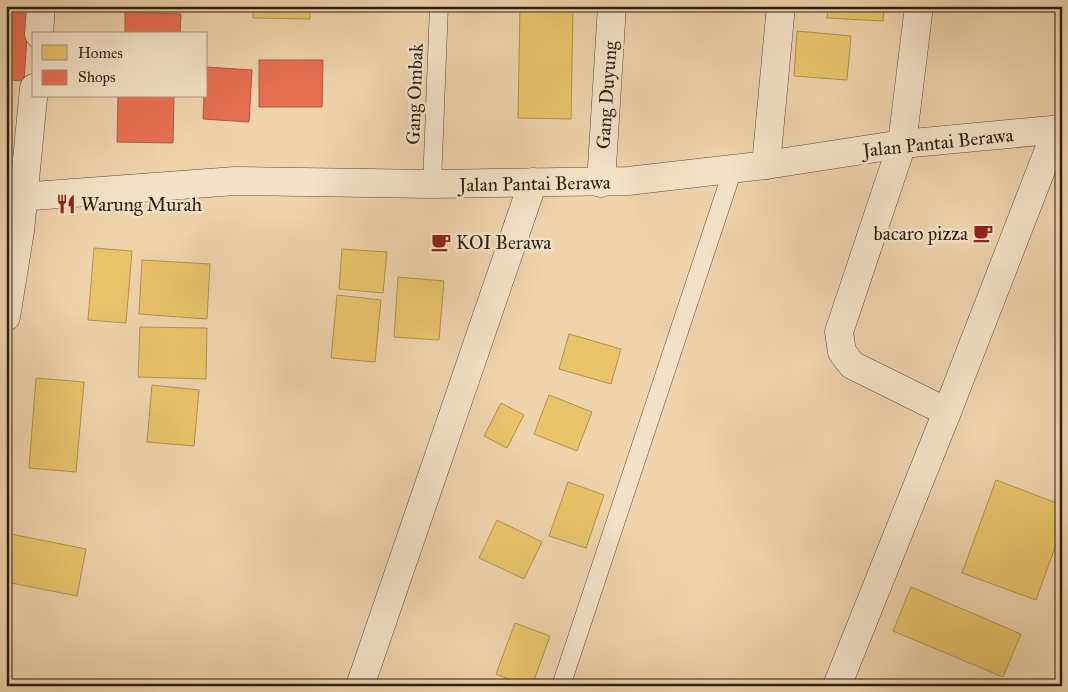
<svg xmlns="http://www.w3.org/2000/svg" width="1068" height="692" font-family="'IM FELL Great Primer',serif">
<rect width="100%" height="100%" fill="#eed3ab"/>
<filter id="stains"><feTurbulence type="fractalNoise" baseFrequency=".004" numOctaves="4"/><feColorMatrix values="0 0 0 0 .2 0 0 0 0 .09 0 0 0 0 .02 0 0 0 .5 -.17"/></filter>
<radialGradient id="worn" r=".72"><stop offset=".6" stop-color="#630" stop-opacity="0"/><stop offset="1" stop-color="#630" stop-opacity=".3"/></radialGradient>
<!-- homes -->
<g fill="#e9c46a" stroke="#b0924f">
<rect x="65" y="6" width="109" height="2"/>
<path d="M253 6H310V19L253 18Z"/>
<path d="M520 6H573L571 119 518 118Z"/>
<path d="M828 6H884L883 21 827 18Z"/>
<path d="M797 31 851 36 847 80 794 76Z"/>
<path d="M94 248 132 251 126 323 88 320Z"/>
<path d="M342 249 387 252 383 293 339 289Z"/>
<path d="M142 260 210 264 207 319 139 314Z"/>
<path d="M398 277 444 281 439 340 394 337Z"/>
<path d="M337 295 381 300 375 362 331 358Z"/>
<path d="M140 327 207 328 206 379 138 377Z"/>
<path d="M569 334 621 349 611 384 559 369Z"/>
<path d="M36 378 84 382 76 472 29 468Z"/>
<path d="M152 385 199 390 194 446 147 442Z"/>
<path d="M549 395 592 412 577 451 534 434Z"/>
<path d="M501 403 524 415 507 448 484 436Z"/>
<path d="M996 480 1062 505V528L1036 600 962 573Z"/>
<path d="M568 482 604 495 586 548 549 536Z"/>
<path d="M497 520 542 542 524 579 479 558Z"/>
<path d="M6 533 86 549 77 596 6 582Z"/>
<path d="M911 587 1021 634 1003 677 893 631Z"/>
<path d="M515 623 550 636 532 686H525L496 674Z"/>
</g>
<!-- shops -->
<g fill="#e76f51" stroke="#af573e">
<path d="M6 6H29L24 81 6 80Z"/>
<path d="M125 12 181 14 180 34H125Z"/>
<path d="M259 60H323L322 107H259Z"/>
<path d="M206 67 252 70 249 122 203 119 204 96H206Z"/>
<path d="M118 96H174L173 143 117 142Z"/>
</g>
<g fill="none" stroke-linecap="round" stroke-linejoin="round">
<defs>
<g id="service">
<path d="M432 184 439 6"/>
<path d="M561 686 733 169"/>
</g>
<g id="minor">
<path d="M919 6 902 144 839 332 842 352 852 365 947 412"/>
<path d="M39 34 41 6"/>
<path d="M766 165 781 6"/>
<path d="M601 183 612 6"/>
<path d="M6 317 20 231 34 88"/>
<path d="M360 686 533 182"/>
<path d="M837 686 947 412 1057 129"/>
</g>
<path id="tertiary" d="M6 198 235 181 432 184 628 181 766 165 902 144 1062 129"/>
</defs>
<!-- service casing -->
<use href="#service" stroke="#5c4c38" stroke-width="19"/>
<!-- minor casing -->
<use href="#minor" stroke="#5c4c38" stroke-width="29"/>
<!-- tertiary casing -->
<use href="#tertiary" stroke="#5c4c38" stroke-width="29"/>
<!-- service -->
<use href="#service" stroke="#f4e2c8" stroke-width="18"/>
<!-- minor -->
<use href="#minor" stroke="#f4e2c8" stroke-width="28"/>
<!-- tertiary -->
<use href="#tertiary" stroke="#f4e2c8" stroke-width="28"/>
</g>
<!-- icons -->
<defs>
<symbol id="restaurant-bare" viewBox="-9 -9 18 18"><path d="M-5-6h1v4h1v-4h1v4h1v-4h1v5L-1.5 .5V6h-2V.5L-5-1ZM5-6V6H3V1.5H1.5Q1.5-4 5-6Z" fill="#8f2418" stroke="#f4e2c8" stroke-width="2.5" paint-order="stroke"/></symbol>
<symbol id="cafe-bare" viewBox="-9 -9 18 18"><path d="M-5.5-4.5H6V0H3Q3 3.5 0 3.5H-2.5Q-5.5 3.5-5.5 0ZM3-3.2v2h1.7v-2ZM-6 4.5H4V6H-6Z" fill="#8f2418" stroke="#f4e2c8" stroke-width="2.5" paint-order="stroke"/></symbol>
</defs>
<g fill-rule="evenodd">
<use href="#restaurant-bare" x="52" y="190" width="28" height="28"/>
<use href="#cafe-bare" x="969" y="219" width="28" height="28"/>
<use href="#cafe-bare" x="427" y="228" width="28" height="28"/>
</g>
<g text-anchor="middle" stroke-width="5" stroke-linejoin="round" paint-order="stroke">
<!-- street labels -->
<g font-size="19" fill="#2b1f11" stroke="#f4e2c8">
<text transform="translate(414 94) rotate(-88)" y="7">Gang Ombak</text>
<text transform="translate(606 95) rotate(-86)" y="7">Gang Duyung</text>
<text transform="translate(938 142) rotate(-6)" y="7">Jalan Pantai Berawa</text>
<text transform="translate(535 183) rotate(-1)" y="7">Jalan Pantai Berawa</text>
</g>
<!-- poi labels -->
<g font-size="19" fill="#2b1f11" stroke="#f4e2c8" text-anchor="start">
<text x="81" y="211">Warung Murah</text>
<text x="968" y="240" text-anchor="end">bacaro pizza</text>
<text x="456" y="249">KOI Berawa</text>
</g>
</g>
<!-- margin -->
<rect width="1068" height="692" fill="none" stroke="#eed3ab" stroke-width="25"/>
<rect x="8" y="8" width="1053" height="677" fill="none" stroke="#2b1f11" stroke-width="2.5"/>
<rect x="12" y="12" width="1043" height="667" fill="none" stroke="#2b1f11"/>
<!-- legend -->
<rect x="32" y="32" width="175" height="65" fill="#f4e2c8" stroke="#a4947f"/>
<rect x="42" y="45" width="25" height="15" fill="#e9c46a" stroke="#a4947f"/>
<text x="78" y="58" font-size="15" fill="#2b1f11">Homes</text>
<rect x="42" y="70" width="25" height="15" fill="#e76f51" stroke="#a4947f"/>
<text x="78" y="82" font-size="15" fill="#2b1f11">Shops</text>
<rect width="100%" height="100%" filter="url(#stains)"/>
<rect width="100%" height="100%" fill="url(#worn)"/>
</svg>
